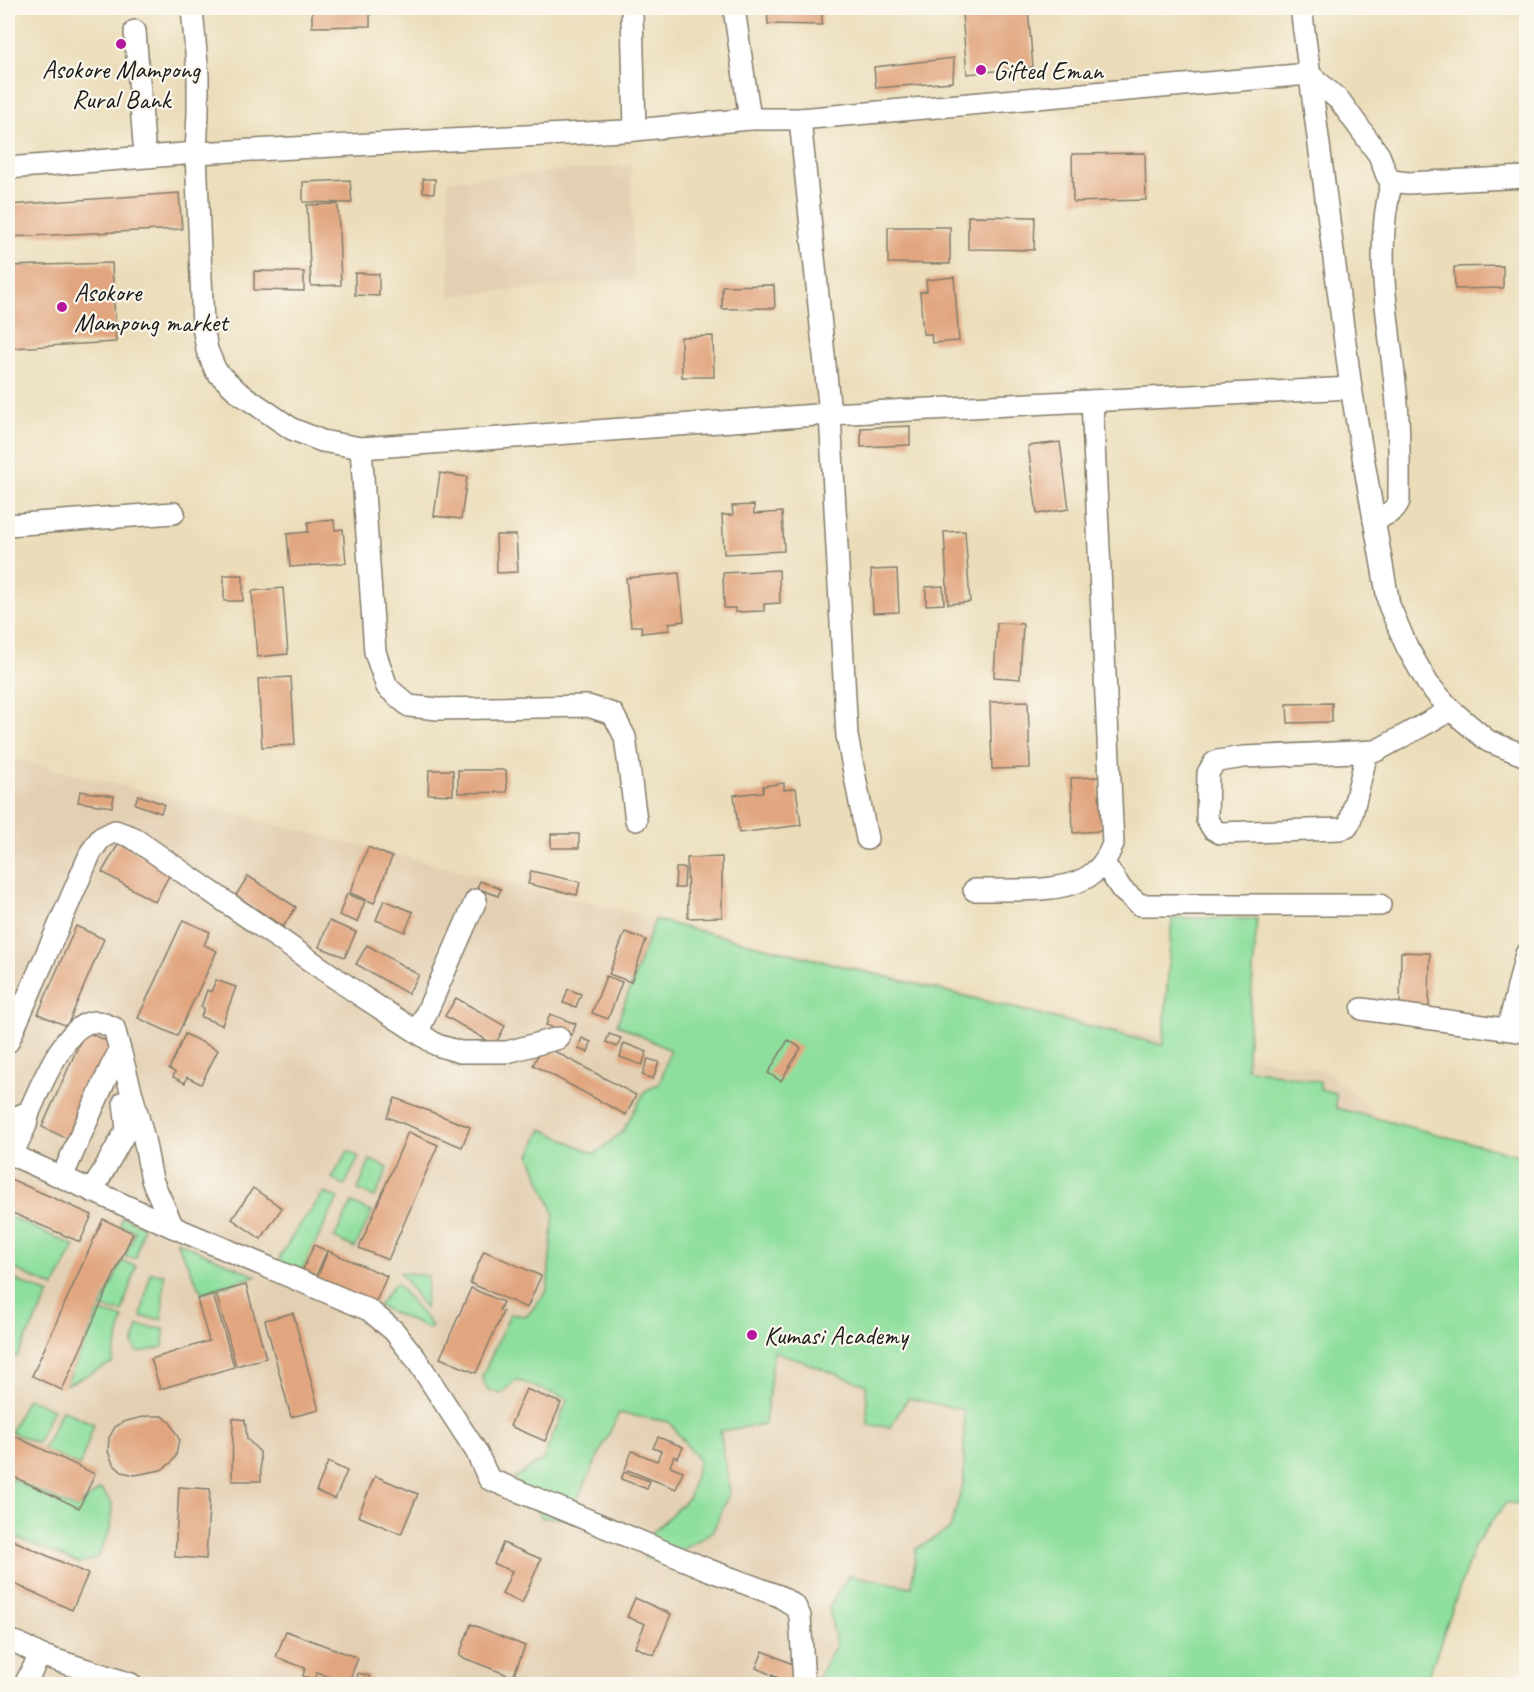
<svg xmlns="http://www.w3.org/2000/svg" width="1534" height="1692" font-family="Caveat,sans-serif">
<rect width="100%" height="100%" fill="#fbf7ec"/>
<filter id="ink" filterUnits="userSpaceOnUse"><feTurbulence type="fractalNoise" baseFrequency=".0167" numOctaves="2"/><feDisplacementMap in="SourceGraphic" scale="12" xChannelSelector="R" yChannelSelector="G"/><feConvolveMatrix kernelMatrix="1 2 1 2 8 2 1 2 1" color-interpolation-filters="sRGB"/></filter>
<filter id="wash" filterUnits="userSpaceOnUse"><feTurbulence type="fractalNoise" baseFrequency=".008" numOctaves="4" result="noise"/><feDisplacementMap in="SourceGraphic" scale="24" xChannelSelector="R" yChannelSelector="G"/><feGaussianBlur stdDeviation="1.35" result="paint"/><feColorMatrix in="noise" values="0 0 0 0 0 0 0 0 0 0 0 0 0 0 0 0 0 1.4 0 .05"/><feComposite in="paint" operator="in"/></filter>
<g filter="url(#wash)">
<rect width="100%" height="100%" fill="#ebddba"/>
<!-- built -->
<g fill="#e3d0b4">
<path d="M631 165 634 280 450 296 448 180Z"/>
<path d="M8 757 490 878 1076 1020 1328 1072 1388 1125 1423 1684H8Z"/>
</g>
<!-- green -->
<g fill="#8edf9e" stroke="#557e5d" stroke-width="1.5">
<path d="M1172 918 1257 919 1246 1068 1320 1082V1089L1336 1093V1108L1526 1157V1504L1506 1503 1475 1544 1426 1684H814L836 1645 829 1607 849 1575 912 1587 916 1549 950 1529 964 1481V1410L908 1398 890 1427 868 1425 866 1385 774 1351 765 1424 720 1431 730 1491 713 1531 663 1562 644 1558 649 1536 689 1497 699 1461 669 1422 619 1413 568 1518H542L514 1478 543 1460 568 1399 517 1380 501 1394 487 1389 482 1377 510 1314 527 1316 547 1291 554 1213 530 1155 542 1129 595 1154 623 1131 645 1091 660 1083 670 1050 617 1024 655 920 1163 1045Z"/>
<path d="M348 1151 359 1157 344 1186 332 1178Z"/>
<path d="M370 1160 388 1168 375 1197 358 1190Z"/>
<path d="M324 1193 338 1198 300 1274 282 1266 279 1258 297 1229Z"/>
<path d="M352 1203 372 1212 355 1248 334 1238Z"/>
<path d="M8 1216 75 1246 54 1287 8 1266Z"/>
<path d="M122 1217 143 1226 136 1258 125 1257 135 1231 120 1225Z"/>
<path d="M176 1241 256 1276 202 1293Z"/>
<path d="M122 1261 136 1266 122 1312 101 1308Z"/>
<path d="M400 1272 428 1276 425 1309Z"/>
<path d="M150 1273 164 1274 162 1319 141 1317Z"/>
<path d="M8 1277 49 1294 17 1357 8 1352Z"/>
<path d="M396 1283 432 1326 429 1329 378 1306Z"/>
<path d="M99 1312 123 1318 112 1363 66 1385Z"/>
<path d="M138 1326 164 1329 163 1347 138 1353 133 1345Z"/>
<path d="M27 1398 53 1409 37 1443 11 1432Z"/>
<path d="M62 1410 94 1424 80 1466 43 1450Z"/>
<path d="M8 1477 76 1509 100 1489 112 1503 110 1529 98 1557 80 1564 8 1534Z"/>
</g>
<g id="blocks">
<!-- building -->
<g fill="#e1a67f">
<path d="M312 8H370V26L312 27Z"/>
<path d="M767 8H822V25L768 24Z"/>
<path d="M1028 8 1033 67 967 74 962 14Z"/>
<path d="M954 58 953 82 876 88 874 67Z"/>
<path d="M1145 153 1146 200 1073 202 1072 154Z"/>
<path d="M423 179H435L434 193 423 192Z"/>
<path d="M350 180 352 203 303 202V182Z"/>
<path d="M179 193 182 229 8 237V205Z"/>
<path d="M338 204 341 285 311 286 307 205Z"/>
<path d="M968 216 1035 217 1034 250 968 249Z"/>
<path d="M888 227H950V264L888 263Z"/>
<path d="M112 263 116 342 13 348 8 266Z"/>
<path d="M1503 266V288L1455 289 1454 267Z"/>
<path d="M254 271 304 272V291L254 290Z"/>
<path d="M355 273 379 274V296L355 295Z"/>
<path d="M954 277 959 341 932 343 931 334H923L920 292 927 291 926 280Z"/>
<path d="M774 285 775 308 722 309V286Z"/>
<path d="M713 336 714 377H682L681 337Z"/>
<path d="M910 426V445L861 447V428Z"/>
<path d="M1060 442 1069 509 1037 514 1028 446Z"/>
<path d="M440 473 467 477 461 519 434 516Z"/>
<path d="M754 505V514L782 512 784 551 724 554 722 515H733L732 506Z"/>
<path d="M334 520 335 530 343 529 346 563 290 567 287 534 308 532V522Z"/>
<path d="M965 531 970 602 948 604 944 532Z"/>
<path d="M496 535H516L518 572 497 573Z"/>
<path d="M897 569 899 612 873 613 871 570Z"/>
<path d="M779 570 780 603 764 604V611L735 612V608H724L723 573Z"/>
<path d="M679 573 684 621 669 623 670 630 642 633 641 626H631L626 578Z"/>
<rect x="224" y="575" width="19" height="26"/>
<path d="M943 586 944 604 926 605V587Z"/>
<path d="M283 588 288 654 257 657 252 591Z"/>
<path d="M997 623 1023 624 1020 679 994 677Z"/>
<path d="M291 677 295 745 262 747 258 679Z"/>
<path d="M1028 701 1030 768 992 769 990 702Z"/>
<path d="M1332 703V722L1288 723 1287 704Z"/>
<path d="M429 770H453V795L428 794Z"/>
<path d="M458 770H506L507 792 458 793Z"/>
<path d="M1099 777 1101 831 1073 833 1071 778Z"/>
<path d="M784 783V790L796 788 801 825 739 833 734 795 763 792V786Z"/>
<path d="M80 791 114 796 112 807 78 802Z"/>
<path d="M138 795 164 804 161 813 135 804Z"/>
<rect x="551" y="834" width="28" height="14"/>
<path d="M119 843 171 872 155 902 102 872Z"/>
<path d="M368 847 392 857 374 903 350 893Z"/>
<path d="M722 857V917L688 918 687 858Z"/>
<path d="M676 868H685L684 888H675Z"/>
<path d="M531 871 580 882 577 895 528 884Z"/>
<path d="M248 876 296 907 283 927 236 895Z"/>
<path d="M480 881 501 889 498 896 477 888Z"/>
<path d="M347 894 365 901 357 922 339 915Z"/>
<path d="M384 900 413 912 405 932 376 920Z"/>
<path d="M183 920 210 932 204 945 217 951 177 1036 138 1018Z"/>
<path d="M329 921 356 932 345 957 319 947Z"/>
<path d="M76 926 104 939 67 1026 38 1014Z"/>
<path d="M625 932 646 940 631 982 609 974Z"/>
<path d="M367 945 419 975 408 994 356 964Z"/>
<path d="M1401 952 1430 953 1429 1008 1400 1007Z"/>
<path d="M606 976 622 982 608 1019 592 1013Z"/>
<path d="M216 980 236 987 222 1025 201 1017 204 1008 201 1007 207 990 211 992Z"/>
<path d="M568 989 581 994 576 1007 563 1003Z"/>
<path d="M456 998 505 1026 495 1045 445 1016Z"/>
<path d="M550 1014 576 1024 572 1035 546 1025Z"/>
<path d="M85 1031 113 1044 70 1140 42 1127Z"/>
<path d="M185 1034 218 1050 201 1084 187 1077 185 1083 173 1077 175 1072 169 1069Z"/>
<path d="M609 1034 621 1038 617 1047 606 1042Z"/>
<path d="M582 1038 591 1042 588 1052 578 1049Z"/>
<path d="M788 1040 801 1048 781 1081 768 1073Z"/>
<path d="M624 1043 647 1052 642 1065 620 1057Z"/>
<path d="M543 1045 636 1095 626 1115 533 1065Z"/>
<path d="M648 1059 659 1062 653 1079 642 1075Z"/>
<path d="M395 1098 470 1127 462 1147 387 1117Z"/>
<path d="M408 1132 438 1145 388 1260 359 1248Z"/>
<path d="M8 1178 92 1215 80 1242 8 1211Z"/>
<path d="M253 1188 282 1208 261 1239 232 1219Z"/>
<path d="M103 1219 133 1233 62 1390 32 1376Z"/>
<path d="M314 1245 327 1251 314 1280 301 1274Z"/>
<path d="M328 1251 387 1276 374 1306 316 1281Z"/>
<path d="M484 1251 541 1276 527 1308 470 1283Z"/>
<path d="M246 1285 266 1358 236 1366 216 1293Z"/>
<path d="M471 1288 503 1302 499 1310 503 1312 476 1373 440 1358Z"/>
<path d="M213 1294 234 1367 160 1389 151 1359 209 1341 197 1299Z"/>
<path d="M293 1313 319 1410 291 1417 265 1320Z"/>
<path d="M526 1389 561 1403 545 1441 510 1426Z"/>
<path d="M147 1416H162L170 1422 179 1439 176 1456 171 1463 161 1470 135 1475 122 1472 113 1464 108 1451 109 1438 115 1427 123 1422Z"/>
<path d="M233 1418 245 1420 247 1439 260 1452 261 1481H232Z"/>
<path d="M8 1433 95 1474 79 1508 8 1474Z"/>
<path d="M658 1437 683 1447 678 1458 674 1456 670 1466 683 1471 676 1489 625 1469 632 1451 657 1461 661 1451 653 1448Z"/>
<path d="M328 1462 347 1471 335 1499 316 1491Z"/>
<path d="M624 1472 650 1481 647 1489 621 1479Z"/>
<path d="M375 1476 418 1494 401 1534 358 1516Z"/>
<path d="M179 1487 210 1489 206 1559 175 1557Z"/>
<path d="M8 1538 88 1574 72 1610 8 1581Z"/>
<path d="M503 1543 541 1559 522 1603 502 1594 512 1571 494 1564Z"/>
<path d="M635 1598 671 1614 654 1655 635 1647 645 1624 627 1617Z"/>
<path d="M471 1624 525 1646 513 1677 459 1656Z"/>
<path d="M286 1631 358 1658 348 1684 317 1672 315 1680 303 1676 305 1668 276 1657Z"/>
<path d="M763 1651 799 1667 792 1684 756 1668Z"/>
<path d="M358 1673 370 1676 368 1684H356Z"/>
<path d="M772 1676 791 1684H769Z"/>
</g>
</g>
</g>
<g filter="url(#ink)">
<use href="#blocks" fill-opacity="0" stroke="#847c6b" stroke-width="1.5"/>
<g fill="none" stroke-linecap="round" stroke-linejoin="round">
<defs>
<g id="minor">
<path d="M192 8 198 76V112L196 153 203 326 207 350 216 371 238 392 292 429 322 441 361 448 830 414 1351 388"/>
<path d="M734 8 750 119"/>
<path d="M1301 8 1351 388 1389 605 1407 647 1428 684 1451 710 1488 741 1526 756"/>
<path d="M632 15 635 130"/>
<path d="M135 31 145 156"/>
<path d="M800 119 830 414 847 736 867 839"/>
<path d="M8 168 196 153 624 131 750 119H800L1309 74 1340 101 1379 155 1387 176 1392 181 1408 183 1526 177"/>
<path d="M361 448 375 652 387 687 409 706 438 709 588 706 613 714 625 737 636 820"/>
<path d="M1374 520C1385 515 1395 512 1399 501 1399 469 1400 436 1397 404 1391 330 1372 254 1392 181"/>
<path d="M8 525 174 513"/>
<path d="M1367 753 1350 822 1347 827 1340 829 1220 833 1213 829 1207 820 1208 773 1214 763 1218 761 1244 757 1376 751 1451 710"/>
<path d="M1104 863 1122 890 1140 905H1380"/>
<path d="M974 890C1008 889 1064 895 1092 874 1103 866 1108 856 1113 844L1092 401"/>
<path d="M1362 1009 1526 1032"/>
<path d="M1508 1029 1526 954"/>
<path d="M418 1032 476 900"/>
<path d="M8 1042 91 852 101 838 115 831 132 837 360 995 437 1045 460 1052H507L559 1038"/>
<path d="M120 1050 144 1139 152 1180 173 1227"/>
<path d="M8 1120 29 1112C39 1090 67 1019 96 1022 102 1022 109 1026 114 1028L120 1050 111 1067 62 1177"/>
<path d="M8 1153 173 1227 369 1310 394 1331 416 1359 476 1451 489 1479 709 1570 779 1596 795 1606 800 1616 804 1684"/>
<path d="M12 1155 26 1125 29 1112"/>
<path d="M92 1191 127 1129 124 1102"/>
<path d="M8 1641 18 1643 40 1655 131 1684"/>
<path d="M25 1684 40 1655"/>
</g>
</defs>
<!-- minor casing -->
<use href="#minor" stroke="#847c6b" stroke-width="24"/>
<!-- minor -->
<use href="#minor" stroke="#fff" stroke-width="21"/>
</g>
</g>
<!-- markers -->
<g fill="#b5179e" stroke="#fbf7ec" stroke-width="2">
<circle cx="121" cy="44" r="6"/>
<circle cx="981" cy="70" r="6"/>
<circle cx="62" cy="307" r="6"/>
<circle cx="752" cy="1335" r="6"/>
</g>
<g text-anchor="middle" stroke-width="4.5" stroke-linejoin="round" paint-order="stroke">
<!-- poi labels -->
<g font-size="26" fill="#1c1c1c" stroke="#fbf7ec" text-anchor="start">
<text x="121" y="78" text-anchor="middle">Asokore Mampong<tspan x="121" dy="30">Rural Bank</tspan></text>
<text x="993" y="79">Gifted Eman</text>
<text x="74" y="301">Asokore<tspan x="74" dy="30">Mampong market</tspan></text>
<text x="764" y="1344">Kumasi Academy</text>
</g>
</g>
<!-- margin -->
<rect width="1534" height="1692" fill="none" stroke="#fbf7ec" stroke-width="30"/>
</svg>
